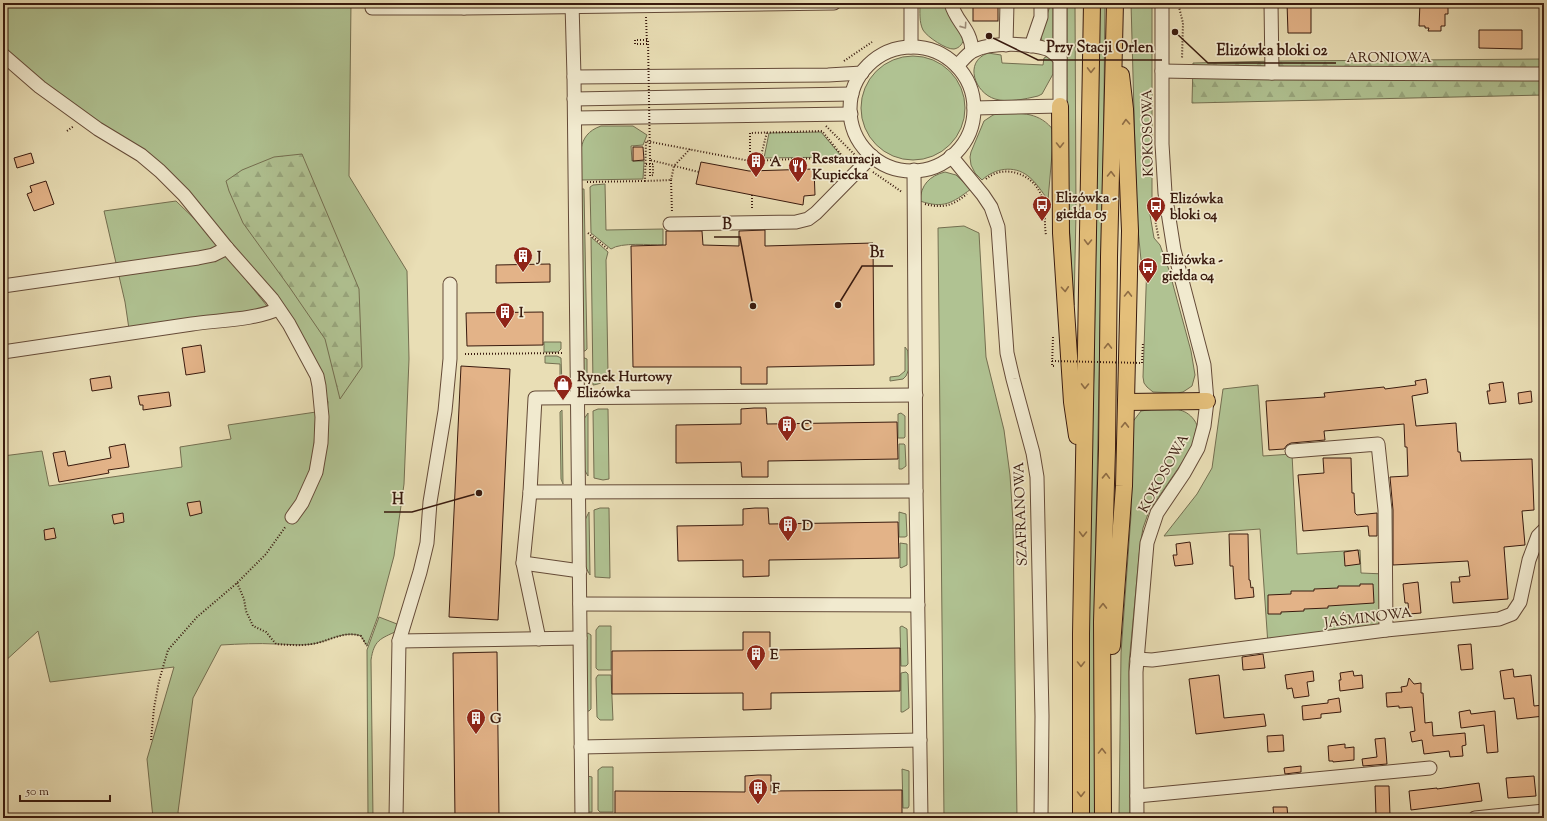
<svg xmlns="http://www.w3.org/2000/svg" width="1547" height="821" font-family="'Sorts Mill Goudy',serif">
<defs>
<pattern id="forest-firs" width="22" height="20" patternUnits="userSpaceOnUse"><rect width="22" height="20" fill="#b0c292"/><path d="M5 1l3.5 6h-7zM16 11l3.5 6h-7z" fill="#98a67d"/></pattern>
</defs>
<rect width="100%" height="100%" fill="#e9deb5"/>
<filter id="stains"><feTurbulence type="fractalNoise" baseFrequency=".005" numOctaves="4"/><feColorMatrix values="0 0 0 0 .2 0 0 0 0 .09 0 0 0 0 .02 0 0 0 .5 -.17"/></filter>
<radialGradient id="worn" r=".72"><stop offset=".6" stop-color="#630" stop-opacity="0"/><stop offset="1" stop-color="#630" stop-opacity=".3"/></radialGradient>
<!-- green -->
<g fill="#b0c292" stroke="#746e50">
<path d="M3 3H351L349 176 407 271 409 359 404 484 394 556 378 616 367 646 361 636C344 630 330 641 313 644 301 646 289 644 276 644 258 643 239 644 221 645L193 698 178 812 179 818H153L147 759 174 667 50 682 38 631 3 663V456L42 451 49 486 182 467 180 447 231 439 228 425 316 412 314 447 325 426 328 402 317 365 289 324 184 195 3 55Z"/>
<path d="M920 3H944L948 13 964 38C963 43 960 48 954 49 947 50 927 37 923 30 919 22 920 12 920 3Z"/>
<path d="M1050 3H1053V41L1049 45 1043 43 1040 35 1049 9Z"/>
<path d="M1067 3H1075L1076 213 1074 305C1066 205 1067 104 1067 3Z"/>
<path d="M1099 3H1105L1103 191 1095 576V818H1088L1089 507 1094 370Z"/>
<path d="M1131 3H1152V200L1148 203 1154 238 1160 245 1169 270 1191 351 1195 375 1192 386 1183 392 1177 393 1153 392 1147 387 1144 383 1143 377 1147 261 1141 260 1137 219Z"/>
<path d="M988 53 1001 55 1002 63 1043 65 1044 58 1048 56 1053 59V74L1042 94 1038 96C1025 99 1008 103 995 99 975 93 963 62 988 53Z"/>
<circle cx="913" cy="108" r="52"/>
<path d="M1000 113C1022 113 1040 112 1054 131L1048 200C1042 192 1036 182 1028 176 1014 165 995 168 982 180L975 173 971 165 970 157 971 152 984 121 993 115Z"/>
<path d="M601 126H633L647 135 643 145 631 146 632 161H644L643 179 581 180C581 158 575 135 601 126Z"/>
<path d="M821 132 842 157 764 158 769 133Z"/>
<path d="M945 172 956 175 971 189C952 203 944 209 920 201 921 185 929 176 945 172Z"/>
<path d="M605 184 606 230 663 229V245C650 245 621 242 611 249L591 233 590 187 593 185Z"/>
<path d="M580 189H584L587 349 585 351H582Z"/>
<path d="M176 201 206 230 271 311 129 329 125 302 104 211Z"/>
<path d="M964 226 979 233 986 357 1004 430 1010 475 1013 522 1017 818H944L938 228Z"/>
<path d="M591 237 608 252 606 260 608 372C606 380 602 384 593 385Z"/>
<path d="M544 342H561V349L558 352H544Z"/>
<path d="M905 347 908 351 909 369 906 376 903 379 890 381V377L899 376 905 371Z"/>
<path d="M545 356H557L561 358 562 385 560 386V364L545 363Z"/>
<path d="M582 357 587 359V382L583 376Z"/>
<path d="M1258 385 1263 456 1292 454 1297 554 1360 550 1361 573 1385 574 1386 630 1268 645 1260 529 1164 536 1197 494 1212 468 1223 389Z"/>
<path d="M1162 408C1177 408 1190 410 1197 425L1192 448 1149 511 1143 528 1140 546 1129 664 1130 818H1119L1121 653 1131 515V424L1141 411Z"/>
<path d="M598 409H608L609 479 603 480 594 478 593 411Z"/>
<path d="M562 410 563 484 561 479 560 412Z"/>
<path d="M588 413V476L584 469V419Z"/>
<path d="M901 413 905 416V437L904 438H898V414Z"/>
<path d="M899 444H904L905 445 906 466 902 469H899Z"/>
<path d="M600 508H609L610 578 595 577 594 510Z"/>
<path d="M589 512 590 575 585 566V520Z"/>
<path d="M899 512 906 514 907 536 905 537H899Z"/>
<path d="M900 543 907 544V565L901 568 900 567Z"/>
<path d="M379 617 397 624V631C380 639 374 640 371 660L373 818H368L367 650Z"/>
<path d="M599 626H611V670H598L596 668V630Z"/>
<path d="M902 626 907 629 908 664 906 666H901L900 627Z"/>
<path d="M588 633 591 635V709L589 711H586V634Z"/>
<path d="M906 672 908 674 909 708 903 712H901V673Z"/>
<path d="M598 675H611L613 720H600L597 717 596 678Z"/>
<path d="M602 767H613V812H600L598 810V770Z"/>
<path d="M902 769 909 771V806L908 808H903Z"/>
<path d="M587 776 592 777V812H588Z"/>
</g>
<!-- forest -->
<g fill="url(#forest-firs)" stroke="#746e50">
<path d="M1544 59V95L1192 103 1193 63 1278 61Z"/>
<path d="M302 154 359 289 362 367 340 399 325 339 290 288 243 223 229 191 226 181 242 170 274 157Z"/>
</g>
<!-- building -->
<g fill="#e3b388" stroke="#391a0e">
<rect x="973" y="3" width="25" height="18"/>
<path d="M1287 3H1311V33H1288Z"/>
<path d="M1420 3H1448V14H1445V26H1441V31H1428L1429 28H1425V26H1419Z"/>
<path d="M1479 30H1522V49L1479 48Z"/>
<path d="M633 147H643L644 160 633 161Z"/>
<path d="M31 153 34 163 17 168 14 158Z"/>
<path d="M701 162 749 171 814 169 815 195 804 196 803 205 696 184Z"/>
<path d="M46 181 54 204 34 211 27 194 32 192 30 186Z"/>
<path d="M765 230V246L873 243 874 365 767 367V384H741V367H633L631 246 666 245V231H702L703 245 739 246V231Z"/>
<path d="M550 264V282L496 283V265Z"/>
<path d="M543 312V345L467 346 466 313Z"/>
<path d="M201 345 205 372 186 375 182 348Z"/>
<path d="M461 366 510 369 498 620 449 617Z"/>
<path d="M110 376 112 388 92 391 90 379Z"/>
<path d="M1426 379 1428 393 1412 396 1416 426 1456 423 1458 452H1460L1461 461 1532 459 1534 510 1522 511 1525 545 1504 547 1508 599 1453 603 1451 582H1460L1459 577 1470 576 1468 561 1393 565V510L1390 477 1408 476 1407 447H1405L1404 424 1324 431 1325 440 1291 443 1287 445 1284 449 1269 450 1266 401 1325 397 1324 393 1384 387 1385 389 1416 385 1415 381Z"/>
<path d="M1503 382 1506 402 1489 404 1487 391H1490L1489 384Z"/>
<path d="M1531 391 1532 402 1519 404 1518 393Z"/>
<path d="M169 392 171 406 143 410V405H140L138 396Z"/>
<path d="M754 408H766L767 424 897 422 898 459 768 461V477H742L741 462 676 463V425L741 424V409Z"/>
<path d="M125 444 129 467 108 470 109 473 59 482 53 453 65 451 68 466 111 458 109 447Z"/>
<path d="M1323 458H1351L1352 493H1354L1355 513 1357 515 1377 513V536H1369L1368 526 1303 531 1298 475 1324 473Z"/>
<path d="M200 501 202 513 190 516 187 503Z"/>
<path d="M755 508H768L769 524 898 522 899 558 769 560V576L743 577V560L678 561 677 526 743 525V509Z"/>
<path d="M123 513 124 522 114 524 112 515Z"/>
<path d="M54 528 56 538 45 540 44 530Z"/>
<path d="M1229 534H1248L1249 580H1250L1251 588 1253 587 1254 597 1235 599 1233 566H1230Z"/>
<path d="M1190 542 1193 564 1175 566 1173 555H1177L1176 544Z"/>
<path d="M1358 550 1360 564 1345 566 1344 552Z"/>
<path d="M1418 582 1421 613 1409 614 1408 603H1405L1403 584Z"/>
<path d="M1360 584H1373L1374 603 1328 606V608L1304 609V611L1281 612V614H1268V595L1291 594V591H1314V589L1338 588V586H1360Z"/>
<path d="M743 632H770V650L900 648V691L771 693V709L743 710V693L612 694V651L743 650Z"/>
<path d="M1471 644 1473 669 1461 670 1458 645Z"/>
<path d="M497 652 499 818H455L453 653Z"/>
<path d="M1263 654 1265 668 1243 670 1242 657Z"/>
<path d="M1513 669 1514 677 1531 675 1534 706 1543 705 1544 716 1517 719 1514 698 1504 699 1500 671Z"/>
<path d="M1313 671 1314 681 1307 682 1309 696 1294 698 1292 688 1287 689 1285 675Z"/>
<path d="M1353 671 1354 676 1362 675 1363 688 1340 691 1339 680H1341L1340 673Z"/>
<path d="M1219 675 1224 718 1264 714 1266 726 1196 734 1189 679Z"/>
<path d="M1409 678 1414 684 1421 683V693H1423L1425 723 1432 722 1433 736 1465 733 1466 745 1462 746 1463 756 1450 757 1449 751 1424 754 1422 740 1412 742 1410 732 1415 731 1412 707 1399 708V706L1387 707 1386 693 1402 692 1401 687 1407 686Z"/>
<path d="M1339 698 1341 712 1321 714V718L1303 720 1302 706 1328 703V700Z"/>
<path d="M1470 710 1471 714 1495 711 1498 752 1487 753 1484 725 1461 728 1459 712Z"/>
<path d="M1283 735 1284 751 1268 752 1267 736Z"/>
<path d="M1385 738 1387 764 1363 766 1362 759 1377 757 1375 739Z"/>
<path d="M1345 744V748L1354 747V760L1333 762V761H1329L1328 746Z"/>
<path d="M1301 766V772L1285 774 1284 768Z"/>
<path d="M758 775H771V791L902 790V818H615V791L745 792V776Z"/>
<path d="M1534 776 1536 796 1508 798 1506 778Z"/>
<path d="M1479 783 1482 801 1411 810 1409 791 1437 788V789Z"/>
<path d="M1375 786H1389L1390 816H1376Z"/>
<path d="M1273 807H1287L1288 818H1274Z"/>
</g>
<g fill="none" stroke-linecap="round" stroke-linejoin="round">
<defs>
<g id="minor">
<path d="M372 3V8H464"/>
<path d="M464 3V8L834 3"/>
<path d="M572 3 574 77 582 818"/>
<path d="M911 3V47"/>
<path d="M951 3C956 23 971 28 972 51"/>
<path d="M1271 3 1272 73"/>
<path d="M1006 45 1007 3"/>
<path d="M1031 46 1041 17V3"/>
<circle cx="912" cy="109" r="62"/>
<path d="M3 55 40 87 98 129 141 155 160 171 184 195 227 248 272 299 289 324 317 376 319 386 322 417 321 443 316 472 302 503 292 517"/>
<path d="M957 66C962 61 967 54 973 51 990 42 1029 43 1047 49 1052 51 1056 55 1060 59"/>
<path d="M1162 71 1272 73 1544 74"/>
<path d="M574 77 828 75 862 73"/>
<path d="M574 99 852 94"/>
<path d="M974 108 1060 106V3"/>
<path d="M575 118 851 114"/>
<path d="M951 156 983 195 991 207 998 227 1007 353 1013 379 1033 453 1037 477 1042 716 1041 818"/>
<path d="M914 170 916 491 921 818"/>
<path d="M670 224 796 222 808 219 816 213 872 156"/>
<path d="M3 286 198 258 213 255 227 248"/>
<path d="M3 352C66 343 129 333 192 324 218 320 255 320 278 309"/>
<path d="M1292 451 1378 444 1385 510 1386 630"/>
<path d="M530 492 916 491"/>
<path d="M523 563 580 571"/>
<path d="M580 604 918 605"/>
<path d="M539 639 523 563 530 492 535 398 916 395"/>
<path d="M399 641 580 638"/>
<path d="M1137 659 1152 660 1386 630 1499 619 1512 614 1520 602 1529 560 1538 536 1544 530"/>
<path d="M581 747 920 740"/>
<path d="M1137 796 1430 768"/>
<path d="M396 818 399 641 420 572 427 543 430 502 445 411 450 359V284"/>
<path d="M1137 818 1136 672 1147 543 1157 513 1184 473 1198 448 1204 426 1207 401 1204 365 1174 250 1165 193 1162 144V3"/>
<path d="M1475 818 1544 811"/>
</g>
<g id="major">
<path d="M1060 106 1061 233 1072 402 1077 436"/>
<path d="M1126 402 1207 401"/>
<path d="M1112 646 1124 486 1130 231 1125 109 1121 75"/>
<path d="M1081 818V634L1092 3"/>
<path d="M1103 818 1102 622 1107 449 1109 257 1115 3"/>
</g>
</defs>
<!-- minor casing -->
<use href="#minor" stroke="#654b38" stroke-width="15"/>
<!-- major casing -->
<use href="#major" stroke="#391a0e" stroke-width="18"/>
<!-- path -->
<g stroke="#391a0e" stroke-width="2" stroke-dasharray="1 2" stroke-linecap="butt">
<path d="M1178 3 1183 23 1182 59"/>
<path d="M646 17 647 44"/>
<path d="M844 61 872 42"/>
<path d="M826 126 856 156"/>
<path d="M67 131 74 126"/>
<path d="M690 149 674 166 671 180 645 181 646 141 750 161"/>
<path d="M843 157 750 161V133L822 131 848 163"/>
<path d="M760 160 767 132"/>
<path d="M646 164H653"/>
<path d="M873 172 902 192"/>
<path d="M986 179C1006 162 1038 176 1043 201 1046 212 1044 224 1046 235"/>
<path d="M671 180 672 213"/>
<path d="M587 182 645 181"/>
<path d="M752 195V210"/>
<path d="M925 204C944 209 953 205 967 194"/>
<path d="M1154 205 1153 209 1159 240"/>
<path d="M588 233 608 249"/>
<path d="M1053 337 1052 366H1055"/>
<path d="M465 354 563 353"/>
<path d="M1142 363 1143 342"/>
<path d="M237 583 244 599 246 611 253 626 266 632 276 644C288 645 300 646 311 644 329 642 343 630 361 636L367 646"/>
<path d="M151 740 154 708 159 681 168 650 197 617 237 583 266 554 286 526"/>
</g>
<!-- minor -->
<use href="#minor" stroke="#f1eacf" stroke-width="13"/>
<!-- major -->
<use href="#major" stroke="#e4bf7a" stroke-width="16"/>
<!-- path-bridge -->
<g stroke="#391a0e" stroke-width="2" stroke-dasharray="1 2" stroke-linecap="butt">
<path d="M647 44H635V40H648L650 160 699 172"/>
<path d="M650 160V176L653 175V164"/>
<path d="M1052 361 1142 363"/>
</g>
</g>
<!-- one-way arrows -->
<defs><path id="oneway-chevron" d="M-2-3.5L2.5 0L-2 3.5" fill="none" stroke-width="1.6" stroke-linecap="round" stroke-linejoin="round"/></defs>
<use stroke="#9e8c78" href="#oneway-chevron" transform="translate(964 26) rotate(55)"/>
<g stroke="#8e6c44">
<use href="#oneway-chevron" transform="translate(1091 70) rotate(91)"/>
<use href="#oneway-chevron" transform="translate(1126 122) rotate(-93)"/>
<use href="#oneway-chevron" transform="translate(1060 145) rotate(90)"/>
<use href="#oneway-chevron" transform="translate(1111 174) rotate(-89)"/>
<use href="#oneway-chevron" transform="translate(1088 242) rotate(91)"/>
<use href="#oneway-chevron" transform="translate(1065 289) rotate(86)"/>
<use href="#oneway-chevron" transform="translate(1128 294) rotate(-89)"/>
<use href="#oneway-chevron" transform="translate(1108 346) rotate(-89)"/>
<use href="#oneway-chevron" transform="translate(1085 386) rotate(91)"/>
<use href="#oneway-chevron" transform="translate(1125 425) rotate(-89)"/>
<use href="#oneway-chevron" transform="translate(1106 476) rotate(-88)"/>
<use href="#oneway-chevron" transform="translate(1083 534) rotate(91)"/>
<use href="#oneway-chevron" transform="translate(1103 606) rotate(-89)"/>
<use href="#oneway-chevron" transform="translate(1081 664) rotate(90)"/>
<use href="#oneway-chevron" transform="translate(1102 751) rotate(-90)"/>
<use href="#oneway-chevron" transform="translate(1081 794) rotate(90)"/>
</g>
<!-- icons -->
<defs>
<symbol id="building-pin" viewBox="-11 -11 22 30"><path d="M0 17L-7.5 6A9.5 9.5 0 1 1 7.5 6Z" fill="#8f2418" stroke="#f1eacf"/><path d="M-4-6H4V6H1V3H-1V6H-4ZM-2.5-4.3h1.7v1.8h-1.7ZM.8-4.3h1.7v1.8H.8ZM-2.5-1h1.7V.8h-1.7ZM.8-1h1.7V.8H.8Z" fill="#fff"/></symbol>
<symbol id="restaurant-pin" viewBox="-11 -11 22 30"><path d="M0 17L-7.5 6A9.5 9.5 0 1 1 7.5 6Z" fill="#8f2418" stroke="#f1eacf"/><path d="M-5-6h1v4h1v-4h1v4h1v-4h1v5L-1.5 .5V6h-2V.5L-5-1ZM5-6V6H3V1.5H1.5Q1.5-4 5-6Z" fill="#fff"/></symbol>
<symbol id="bus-pin" viewBox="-11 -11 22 30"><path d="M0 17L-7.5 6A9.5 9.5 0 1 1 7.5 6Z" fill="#8f2418" stroke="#f1eacf"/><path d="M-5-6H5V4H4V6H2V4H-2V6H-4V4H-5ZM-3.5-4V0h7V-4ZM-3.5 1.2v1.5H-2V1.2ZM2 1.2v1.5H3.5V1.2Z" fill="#fff"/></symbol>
<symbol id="shop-pin" viewBox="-11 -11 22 30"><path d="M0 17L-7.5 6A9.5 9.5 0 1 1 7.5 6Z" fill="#8f2418" stroke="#f1eacf"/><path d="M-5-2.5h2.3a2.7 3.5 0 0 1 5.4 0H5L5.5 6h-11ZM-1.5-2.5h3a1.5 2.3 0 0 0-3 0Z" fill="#fff"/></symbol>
</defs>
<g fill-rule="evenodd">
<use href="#building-pin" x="745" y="150" width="22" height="30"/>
<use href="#restaurant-pin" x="787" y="155" width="22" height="30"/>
<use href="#bus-pin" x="1031" y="194" width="22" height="30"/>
<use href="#bus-pin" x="1145" y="195" width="22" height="30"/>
<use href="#building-pin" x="512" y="245" width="22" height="30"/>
<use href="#bus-pin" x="1137" y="256" width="22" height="30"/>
<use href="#building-pin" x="494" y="301" width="22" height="30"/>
<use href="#shop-pin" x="552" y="373" width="22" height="30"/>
<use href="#building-pin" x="776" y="414" width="22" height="30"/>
<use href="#building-pin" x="777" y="514" width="22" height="30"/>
<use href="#building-pin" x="745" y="643" width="22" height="30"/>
<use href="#building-pin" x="465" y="707" width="22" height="30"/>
<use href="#building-pin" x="747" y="777" width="22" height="30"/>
</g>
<g text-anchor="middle" stroke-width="3.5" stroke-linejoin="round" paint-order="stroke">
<!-- street labels -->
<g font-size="14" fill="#391a0e" stroke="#f1eacf">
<text x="1389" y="62">ARONIOWA</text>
<text transform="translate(1147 133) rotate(-91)" y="5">KOKOSOWA</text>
<text transform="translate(1163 473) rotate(-61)" y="5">KOKOSOWA</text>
<text transform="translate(1020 514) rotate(-92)" y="5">SZAFRANOWA</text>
<text transform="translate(1368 617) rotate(-7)" y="5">JAŚMINOWA</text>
</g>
<!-- poi labels -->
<g font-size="14" font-weight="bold" fill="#391a0e" stroke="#f1eacf" text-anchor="start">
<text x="812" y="163">Restauracja<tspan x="812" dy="16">Kupiecka</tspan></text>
<text x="770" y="166">A</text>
<text x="1056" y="202">Elizówka -<tspan x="1056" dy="16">giełda 05</tspan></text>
<text x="1170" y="203">Elizówka<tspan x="1170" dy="16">bloki 04</tspan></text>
<text x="537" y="261">J</text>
<text x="1162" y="264">Elizówka -<tspan x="1162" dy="16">giełda 04</tspan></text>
<text x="519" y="317">I</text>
<text x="577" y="381">Rynek Hurtowy<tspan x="577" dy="16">Elizówka</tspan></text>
<text x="801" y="430">C</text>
<text x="802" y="530">D</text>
<text x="770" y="659">E</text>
<text x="490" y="723">G</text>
<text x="772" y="793">F</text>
</g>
</g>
<!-- callouts -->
<path fill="none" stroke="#391a0e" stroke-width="1.5" d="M989 36L1038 60H1162M1175 32L1208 63H1336M753 306L740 237H714M838 305L862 266H893M479 493L412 512H384"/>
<g fill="#391a0e" stroke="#f1eacf" stroke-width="1.5">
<circle cx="989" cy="36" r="4"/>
<circle cx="1175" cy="32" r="4"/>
<circle cx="753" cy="306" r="4"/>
<circle cx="838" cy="305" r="4"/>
<circle cx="479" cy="493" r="4"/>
</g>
<g font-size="15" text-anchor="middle" font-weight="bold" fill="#391a0e" stroke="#f1eacf" stroke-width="3.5" stroke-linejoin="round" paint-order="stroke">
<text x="1100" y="52">Przy Stacji Orlen</text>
<text x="1272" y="55">Elizówka bloki 02</text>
<text x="727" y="229">B</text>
<text x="877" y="257">B1</text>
<text x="398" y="504">H</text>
</g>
<!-- margin -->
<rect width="1547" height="821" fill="none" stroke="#e9deb5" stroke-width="16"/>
<rect x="4" y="4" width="1539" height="813" fill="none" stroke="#391a0e" stroke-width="2"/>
<rect x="8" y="8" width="1531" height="805" fill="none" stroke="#391a0e"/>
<!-- scale -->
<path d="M20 795v6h90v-6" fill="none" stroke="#391a0e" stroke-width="2"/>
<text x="26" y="795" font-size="12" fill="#391a0e" stroke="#f1eacf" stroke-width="3" paint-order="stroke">50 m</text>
<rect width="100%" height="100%" filter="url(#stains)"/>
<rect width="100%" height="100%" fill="url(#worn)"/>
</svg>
